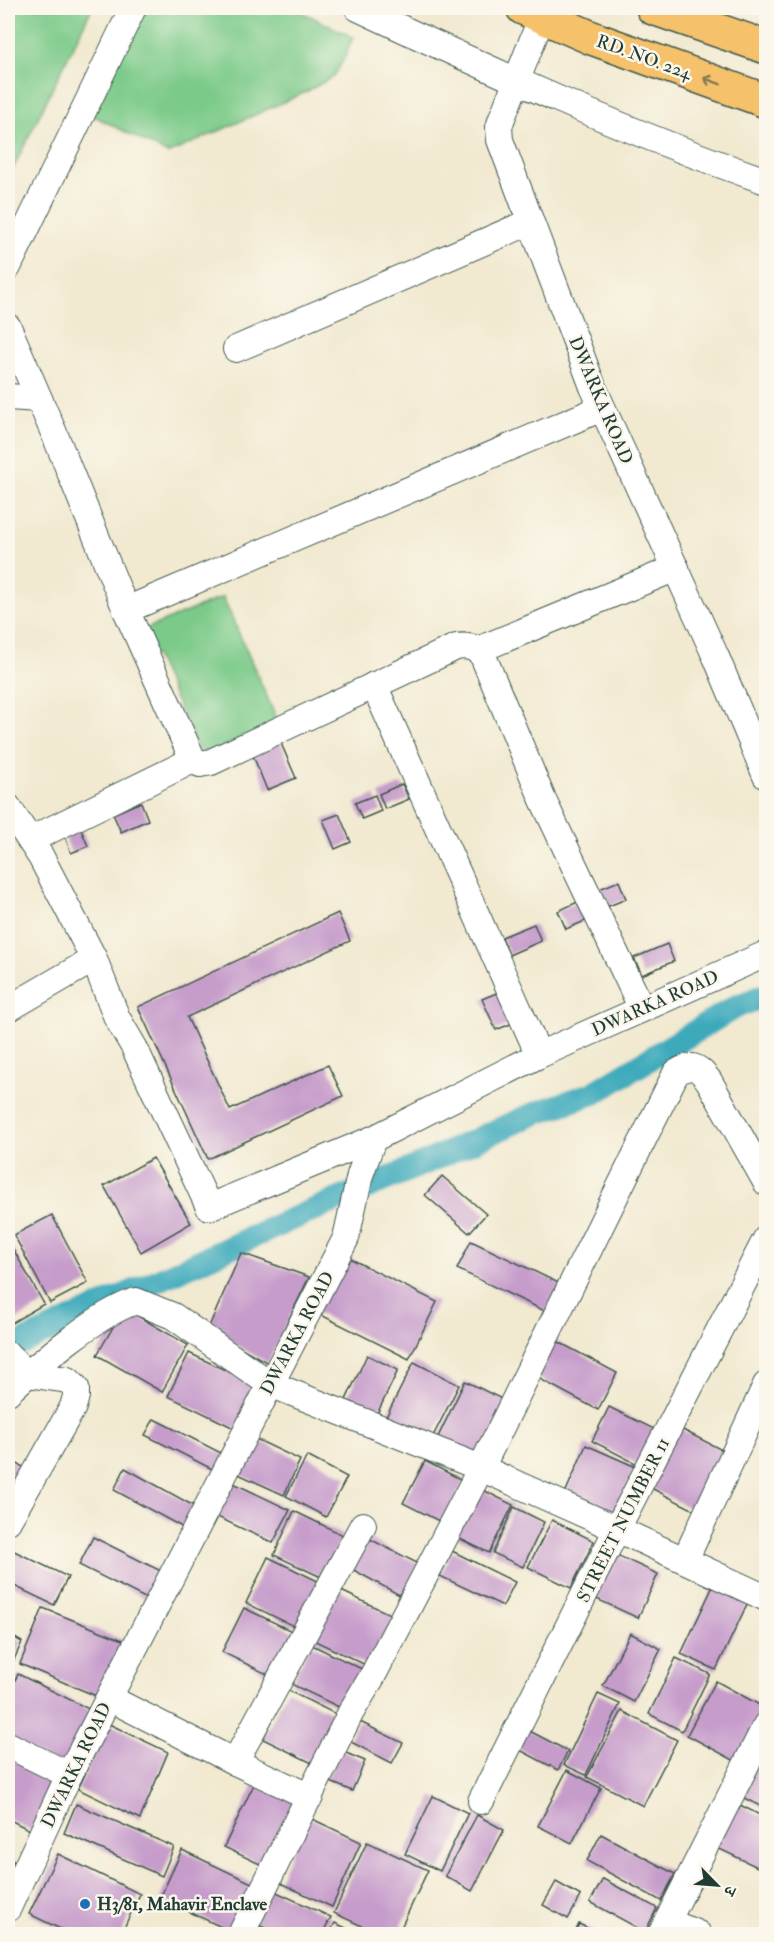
<svg xmlns="http://www.w3.org/2000/svg" width="774" height="1942" font-family="'IM FELL Double Pica','Noto Serif Devanagari',serif">
<rect width="100%" height="100%" fill="#fbf7ec"/>
<filter id="ink" filterUnits="userSpaceOnUse"><feTurbulence type="fractalNoise" baseFrequency=".0167" numOctaves="2"/><feDisplacementMap in="SourceGraphic" scale="12" xChannelSelector="R" yChannelSelector="G"/><feConvolveMatrix kernelMatrix="1 2 1 2 8 2 1 2 1" color-interpolation-filters="sRGB"/></filter>
<filter id="wash" filterUnits="userSpaceOnUse"><feTurbulence type="fractalNoise" baseFrequency=".008" numOctaves="4" result="noise"/><feDisplacementMap in="SourceGraphic" scale="24" xChannelSelector="R" yChannelSelector="G"/><feGaussianBlur stdDeviation="1.35" result="paint"/><feColorMatrix in="noise" values="0 0 0 0 0 0 0 0 0 0 0 0 0 0 0 0 0 1.4 0 .05"/><feComposite in="paint" operator="in"/></filter>
<g filter="url(#wash)">
<rect width="100%" height="100%" fill="#f1e9d0"/>
<!-- green -->
<g fill="#7bca89" stroke="#4d845e" stroke-width="1.5">
<path d="M8 8H92L8 179Z"/>
<path d="M142 8H294L353 37 344 59 334 76 308 91 168 154 88 113Z"/>
<path d="M223 597 278 722 202 757 143 630Z"/>
</g>
<g fill="none" stroke-linecap="round" stroke-linejoin="round">
<!-- canal -->
<path stroke="#3daabc" stroke-width="24" d="M8 1349 285 1222 425 1163 531 1115 594 1093 735 1007 766 995"/>
</g>
<g id="blocks">
<!-- building -->
<g fill="#c69ccb">
<path d="M280 741 296 778 267 790 252 753Z"/>
<path d="M402 784 409 799 385 809 379 794Z"/>
<path d="M375 795 381 811 362 819 355 803Z"/>
<path d="M141 802 148 820 121 832 113 814Z"/>
<path d="M339 814 351 842 335 849 323 820Z"/>
<path d="M80 827 88 846 71 853 64 834Z"/>
<path d="M619 881 626 899 599 910 592 892Z"/>
<path d="M584 899 592 918 566 929 558 911Z"/>
<path d="M338 913 350 941 187 1017 230 1110 328 1065 343 1096 208 1159 138 1007Z"/>
<path d="M534 924 541 941 509 955 502 937Z"/>
<path d="M667 944 674 961 642 975 634 958Z"/>
<path d="M499 992 513 1023 496 1030 482 999Z"/>
<path d="M153 1158 191 1223 141 1252 104 1186Z"/>
<path d="M442 1176 486 1214 469 1233 425 1195Z"/>
<path d="M52 1215 88 1283 50 1303 14 1235Z"/>
<path d="M8 1240 44 1304 8 1325Z"/>
<path d="M471 1241 565 1286 551 1314 457 1269Z"/>
<path d="M241 1253 309 1277 268 1363 208 1329Z"/>
<path d="M343 1255 437 1302 409 1359 315 1312Z"/>
<path d="M124 1308 188 1345 162 1392 97 1355Z"/>
<path d="M555 1340 617 1373 598 1410 536 1377Z"/>
<path d="M189 1353 257 1385 236 1429 168 1396Z"/>
<path d="M367 1355 398 1370 377 1414 346 1400Z"/>
<path d="M414 1362 459 1385 430 1442 385 1419Z"/>
<path d="M465 1381 508 1402 479 1460 437 1439Z"/>
<path d="M609 1407 656 1430 639 1465 592 1441Z"/>
<path d="M154 1419 229 1457 220 1473 145 1435Z"/>
<path d="M677 1427 724 1451 694 1510 647 1486Z"/>
<path d="M254 1438 300 1460 284 1495 238 1474Z"/>
<path d="M586 1445 636 1467 612 1520 563 1498Z"/>
<path d="M307 1456 347 1477 326 1517 286 1496Z"/>
<path d="M8 1459 29 1470 17 1496 8 1492Z"/>
<path d="M425 1461 464 1481 443 1523 403 1503Z"/>
<path d="M125 1468 203 1511 191 1532 114 1490Z"/>
<path d="M227 1480 290 1510 273 1543 211 1514Z"/>
<path d="M479 1488 513 1505 489 1553 454 1536Z"/>
<path d="M514 1507 544 1522 523 1567 493 1553Z"/>
<path d="M294 1511 343 1535 323 1578 274 1555Z"/>
<path d="M552 1520 594 1541 571 1588 528 1567Z"/>
<path d="M364 1536 419 1564 403 1597 348 1567Z"/>
<path d="M93 1537 163 1572 149 1600 79 1565Z"/>
<path d="M8 1548 68 1577 54 1605 8 1583Z"/>
<path d="M452 1551 515 1582 503 1606 440 1576Z"/>
<path d="M610 1552 658 1574 638 1618 590 1596Z"/>
<path d="M268 1557 322 1583 300 1629 246 1603Z"/>
<path d="M713 1586 748 1602 716 1670 681 1654Z"/>
<path d="M335 1588 396 1617 372 1668 311 1639Z"/>
<path d="M43 1608 125 1641 101 1698 20 1664Z"/>
<path d="M244 1608 296 1633 275 1678 222 1652Z"/>
<path d="M630 1633 661 1649 634 1702 603 1686Z"/>
<path d="M8 1634 22 1642 8 1673Z"/>
<path d="M310 1644 364 1670 345 1710 291 1684Z"/>
<path d="M676 1658 710 1674 682 1731 649 1714Z"/>
<path d="M18 1674 93 1711 64 1767 8 1738V1695Z"/>
<path d="M716 1681 765 1708 737 1762 687 1735Z"/>
<path d="M287 1690 342 1717 318 1766 263 1739Z"/>
<path d="M598 1694 620 1704 586 1775 564 1765Z"/>
<path d="M622 1711 677 1740 643 1806 587 1777Z"/>
<path d="M358 1721 403 1743 392 1763 349 1741Z"/>
<path d="M109 1724 168 1752 140 1819 78 1789Z"/>
<path d="M522 1727 568 1751 558 1770 512 1746Z"/>
<path d="M766 1743V1809L736 1794Z"/>
<path d="M339 1750 365 1761 352 1791 326 1780Z"/>
<path d="M8 1752 60 1779 34 1832 8 1819Z"/>
<path d="M567 1770 601 1788 572 1843 538 1826Z"/>
<path d="M256 1780 298 1800 266 1867 224 1847Z"/>
<path d="M433 1796 468 1813 440 1871 405 1854Z"/>
<path d="M730 1800 766 1818V1871L709 1844Z"/>
<path d="M76 1804 174 1847 162 1876 64 1833Z"/>
<path d="M477 1815 504 1830 472 1891 445 1876Z"/>
<path d="M308 1817 361 1842 332 1907 278 1882Z"/>
<path d="M601 1834 675 1874 661 1901 587 1861Z"/>
<path d="M367 1842 428 1870 398 1934H379L334 1913Z"/>
<path d="M182 1850 256 1885 234 1933 160 1898Z"/>
<path d="M58 1854 140 1894 121 1934H71L29 1914Z"/>
<path d="M8 1858 20 1865 8 1890Z"/>
<path d="M603 1879 657 1908 645 1932 590 1902Z"/>
<path d="M556 1882 581 1896 568 1919 543 1905Z"/>
<path d="M270 1889 331 1917 322 1934H278L254 1923Z"/>
<path d="M335 1923 359 1934H329Z"/>
<path d="M248 1924 270 1934H243Z"/>
<path d="M579 1924 600 1934H574Z"/>
</g>
</g>
</g>
<g filter="url(#ink)">
<use href="#blocks" fill-opacity="0" stroke="#3e574b" stroke-width="1.5"/>
<g fill="none" stroke-linecap="round" stroke-linejoin="round">
<defs>
<g id="street">
<path d="M358 8C492 71 626 132 766 181"/>
<path d="M542 16 502 118 499 127 500 140 593 387 716 657 766 776"/>
<path d="M8 267 133 8"/>
<path d="M8 327 57 440 126 610 193 760 200 764 211 762 456 647C468 645 476 647 483 656L543 800 642 1009"/>
<path d="M236 349 530 222"/>
<path d="M8 397 39 399"/>
<path d="M126 610 602 408"/>
<path d="M478 650 676 568"/>
<path d="M374 685 539 1055"/>
<path d="M8 807 41 857 94 959 117 1018 134 1047 209 1207 373 1139"/>
<path d="M30 840 193 760"/>
<path d="M8 1009 94 959"/>
<path d="M8 1355 27 1374 68 1380 76 1388V1396L73 1407 8 1521"/>
<path d="M8 1392C38 1364 98 1313 136 1301L173 1316 270 1384 481 1468 617 1529 766 1598"/>
<path d="M685 1560 766 1385"/>
<path d="M109 1698 235 1762 310 1797"/>
<path d="M8 1745 69 1775"/>
<path d="M235 1762 363 1525"/>
<path d="M481 1801 617 1529 766 1239"/>
<path d="M8 1908 69 1775 346 1238 360 1175 373 1139 539 1055 766 954"/>
<path d="M667 1921 698 1934"/>
<path d="M241 1934 351 1712 372 1677 481 1468 676 1073C693 1062 698 1067 709 1081L766 1182"/>
<path d="M661 1934 766 1725"/>
</g>
<g id="primary">
<path d="M523 8 592 38 766 101"/>
<path d="M653 8 766 47"/>
</g>
</defs>
<!-- street casing -->
<use href="#street" stroke="#3e574b" stroke-width="28"/>
<!-- primary casing -->
<use href="#primary" stroke="#3e574b" stroke-width="36"/>
<!-- street -->
<use href="#street" stroke="#fff" stroke-width="26"/>
<!-- primary -->
<use href="#primary" stroke="#f5c16b" stroke-width="33"/>
</g>
<!-- one-way arrows -->
<defs><path id="oneway-shaft" d="M-6 0H5M1.5-3L5.5 0L1.5 3" fill="none" stroke-width="1.6" stroke-linecap="round" stroke-linejoin="round" transform="scale(1.5)"/></defs>
<use stroke="#7f784d" href="#oneway-shaft" transform="translate(712 81) rotate(-160)"/>
</g>
<!-- markers -->
<circle fill="#1f6fb2" stroke="#fbf7ec" stroke-width="2" cx="85" cy="1904" r="6"/>
<g text-anchor="middle" stroke-width="5" stroke-linejoin="round" paint-order="stroke">
<!-- street labels -->
<g font-size="18" fill="#1f3d34" stroke="#fbf7ec">
<text transform="translate(644 57) rotate(20)" y="6">RD. NO. 224</text>
<text transform="translate(601 400) rotate(67)" y="6">DWARKA ROAD</text>
<text transform="translate(655 1003) rotate(-24)" y="6">DWARKA ROAD</text>
<text transform="translate(297 1333) rotate(-62)" y="6">DWARKA ROAD</text>
<text transform="translate(623 1520) rotate(-63)" y="6">STREET NUMBER 11</text>
<text transform="translate(76 1765) rotate(-64)" y="6">DWARKA ROAD</text>
</g>
<!-- poi labels -->
<g font-size="18" font-weight="bold" fill="#1f3d34" stroke="#fbf7ec" text-anchor="start">
<text x="97" y="1910">H3/81, Mahavir Enclave</text>
</g>
</g>
<!-- margin -->
<rect width="774" height="1942" fill="none" stroke="#fbf7ec" stroke-width="30"/>
<!-- north arrow -->
<g transform="translate(717 1885) rotate(115)" stroke="#fbf7ec" stroke-width="4.5" paint-order="stroke">
<path d="M0-4.5L10 22L0 15L-10 22Z" fill="#1f3d34"/>
<text y="-9" font-size="16" font-weight="bold" text-anchor="middle" fill="#1f3d34">उ</text>
</g>
</svg>
